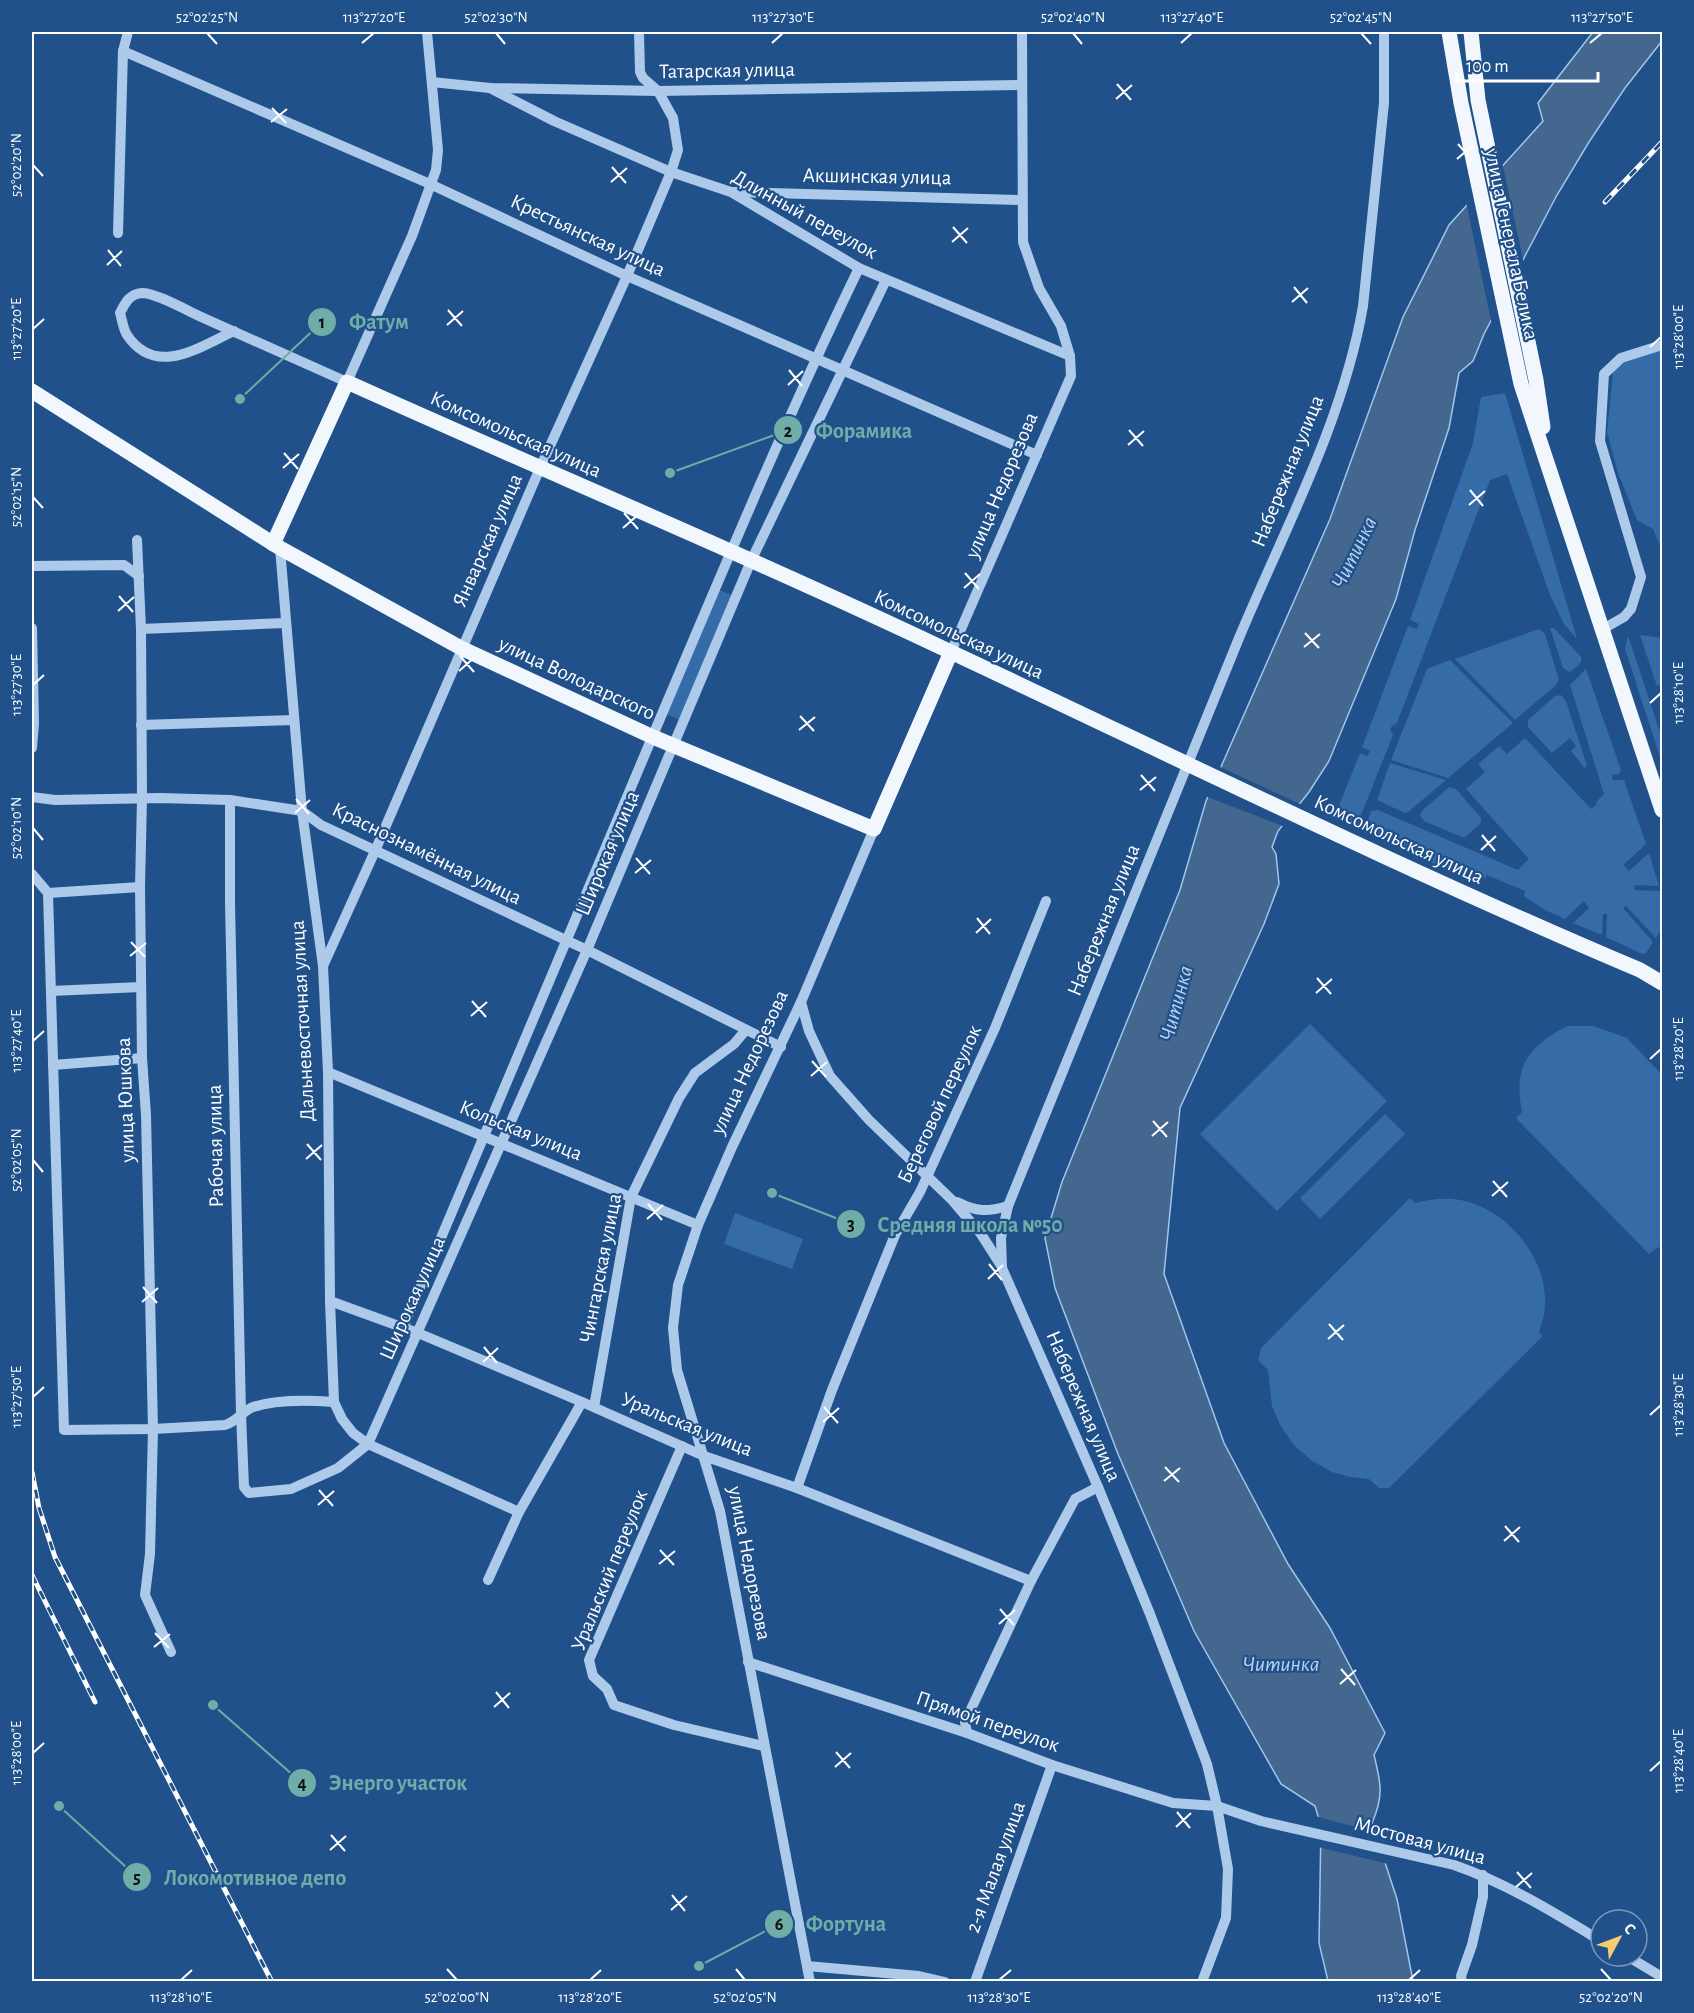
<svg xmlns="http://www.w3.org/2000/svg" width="1694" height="2013" font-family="'Alegreya Sans',sans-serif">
<rect width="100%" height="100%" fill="#21518a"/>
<!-- green -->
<g fill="#356ba7">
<path d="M1662 350V550L1653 529 1637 520 1618 473 1607 432 1613 372 1622 361Z"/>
<path d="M1505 393 1577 639 1564 624 1550 595 1507 474 1490 480 1397 723 1392 726 1390 729 1393 735 1356 828 1334 818 1360 753 1367 756 1370 751 1362 747 1408 626 1417 629 1419 624 1410 620 1473 443 1481 397Z"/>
<path d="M717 589 734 596 680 720 664 713Z"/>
<path d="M1550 628H1554L1582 658 1580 664 1570 672 1563 668Z"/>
<path d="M1539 629 1545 634 1559 680 1556 685 1515 720 1455 659Z"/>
<path d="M1640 635 1662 638V684L1657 686Z"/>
<path d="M1628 636 1662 738V763L1625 649Z"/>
<path d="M1450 660 1513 723 1448 778 1391 760 1427 669Z"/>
<path d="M1586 669 1621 770 1619 774 1612 775 1613 780H1624L1646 844 1623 865 1629 871 1649 853 1659 886 1635 885 1634 890 1661 891 1662 895V928L1656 938 1626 906 1623 908 1653 942 1646 953 1642 954 1606 937 1607 914H1603L1602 935 1573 923 1589 908 1584 901 1565 919 1545 910 1524 896 1525 891 1487 875 1485 878 1456 874 1364 832 1371 811 1378 810 1518 870 1529 859 1466 789 1485 772 1478 764 1499 746 1507 754 1525 738 1591 809 1597 804 1596 802 1604 794 1570 685Z"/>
<path d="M1561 695 1566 701 1587 766 1585 768 1571 751 1576 746 1570 738 1552 753 1528 727V720L1555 696Z"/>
<path d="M1390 763 1446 780 1408 812 1405 813 1377 800Z"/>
<path d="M1449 787 1456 789 1481 818V823L1464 838 1424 821 1420 815 1422 811Z"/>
<path d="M1310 1024 1387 1101 1277 1211 1200 1134Z"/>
<path d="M1567 1026H1593L1627 1038 1662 1075V1249L1658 1247 1649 1254 1516 1118 1522 1112C1513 1067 1527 1047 1567 1026Z"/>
<path d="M1385 1114 1405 1134 1320 1219 1300 1198Z"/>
<path d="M1410 1198 1415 1203C1427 1200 1439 1198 1452 1199 1505 1203 1553 1261 1544 1314 1543 1320 1541 1326 1539 1332L1543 1336 1389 1488H1379L1369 1479 1350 1477 1332 1472 1312 1461 1293 1444 1280 1425 1272 1406 1268 1370 1258 1360 1261 1348Z"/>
<path d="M735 1213 803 1239 792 1269 724 1244Z"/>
</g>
<!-- water -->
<path fill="#44678f" stroke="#a1c5ec" stroke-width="1.5" d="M1593 32H1662V41L1625 88 1589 142 1557 195 1484 334 1473 361 1459 373 1449 428 1415 530 1396 599 1329 761 1309 792 1278 831 1272 847 1276 854 1279 884 1264 924 1180 1108 1164 1274 1224 1443 1288 1564 1330 1628 1385 1733 1374 1755C1381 1783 1384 1796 1372 1823L1397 1899 1413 1981H1328L1319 1943 1321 1826 1315 1806 1281 1784 1194 1631 1118 1454 1055 1288 1045 1238 1062 1182 1180 890 1206 801 1330 519 1403 317 1449 225 1543 121 1538 103Z"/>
<!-- pier -->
<g fill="#21518a">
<path d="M1502 162 1524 264 1492 325 1466 202Z"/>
<path d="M1218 766 1302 805 1285 827 1205 796Z"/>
<path d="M1315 1816 1378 1833 1388 1864 1318 1847V1827Z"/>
</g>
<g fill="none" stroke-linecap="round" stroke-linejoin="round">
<!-- minor -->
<g stroke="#adcaeb" stroke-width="10">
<path d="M123 51 430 184 627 276 1037 455"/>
<path d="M432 82 490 88 658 91 1022 85"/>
<path d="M490 88 554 121 671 172 731 192 859 268 1070 356"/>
<path d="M734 192 1022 200"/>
<path d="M118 233 123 51 128 32"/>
<path d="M234 331C199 347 156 378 127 335 123 329 122 319 120 313 125 303 130 293 143 293 158 294 184 309 199 316 248 338 297 360 347 382L412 236 436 170 438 150 427 32"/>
<path d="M137 540 141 629 142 798 140 887 142 1058 146 1115 153 1429 150 1554 145 1595 171 1652"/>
<path d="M280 548 302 811 323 966 328 1072 330 1301 334 1402 342 1419 353 1433 368 1444 519 1512"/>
<path d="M32 566 124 565 139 576"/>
<path d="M32 628 34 723 32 748"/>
<path d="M141 629 285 623"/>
<path d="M1603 629 1624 617 1631 609 1641 577 1600 441 1604 374 1621 358 1662 345"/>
<path d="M951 652 1071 376 1070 356 1061 326 1039 288 1023 242 1022 32"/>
<path d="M141 725 294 720"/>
<path d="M32 797 55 800 160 798 230 800 302 811 321 825 587 950 781 1047"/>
<path d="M230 800V903L241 1414 244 1487 249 1493 291 1489 338 1468 368 1444 587 950 751 561 886 280"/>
<path d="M32 874 48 893 64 1430 153 1429 225 1425C237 1422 242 1411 253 1407 277 1399 308 1400 334 1402"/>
<path d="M48 893 140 887"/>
<path d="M323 966 375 851 540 468 627 276 671 172 678 150 673 118 658 91 643 78 640 72 639 32"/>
<path d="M51 991 141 987"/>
<path d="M801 1002 809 1031 830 1076 869 1120 952 1200 981 1234 1002 1267"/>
<path d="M53 1065 142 1058"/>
<path d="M328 1072 698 1225"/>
<path d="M957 1202C977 1212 987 1212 1008 1206"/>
<path d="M330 1301 418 1333 582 1402 704 1456 797 1488 1031 1581"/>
<path d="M403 1328C487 1132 569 936 651 740 718 582 784 423 859 268"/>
<path d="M594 1407 631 1197 679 1098 695 1073 734 1044 745 1031"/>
<path d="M682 1446 589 1660 593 1676 607 1689 614 1705 674 1725 763 1746"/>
<path d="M797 1488 832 1390 895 1235 920 1192 995 1028 1046 901"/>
<path d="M488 1580 519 1512 582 1402"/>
<path d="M748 1662 967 1733 1052 1765 1173 1803 1217 1806 1261 1821 1454 1865C1506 1883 1553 1912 1601 1941"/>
<path d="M967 1733 965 1722 1031 1581 1075 1499 1098 1487"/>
<path d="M1627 1956 1662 1977"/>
<path d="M807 1966 919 1976 945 1982"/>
<path d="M810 1982 720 1511 677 1370 673 1328 678 1285 698 1225 732 1147 801 1002 874 829"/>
<path d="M975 1982 1052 1765"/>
<path d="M1202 1982 1226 1918 1228 1869 1217 1806 1207 1764 1150 1614 1098 1487 1002 1268 1001 1238 1008 1206C1085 1016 1162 827 1239 638 1284 530 1343 422 1363 306L1384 103V32"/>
<path d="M1462 1982 1461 1976 1472 1945 1483 1897V1875"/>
</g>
<!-- major -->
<g stroke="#f2f7fe" stroke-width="15">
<path d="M1449 32 1461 103 1521 384 1662 810"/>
<path d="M1471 32 1478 100 1536 380 1543 427"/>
<path d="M32 391 280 548 461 648 653 737 874 829 951 652"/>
<path d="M273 544 347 382C549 473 753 558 953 653 1181 760 1408 872 1640 970L1662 983"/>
</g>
<defs>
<g id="rail">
<path d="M1605 202 1662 142"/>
<path d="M32 1472 39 1508 55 1557 272 1982"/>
<path d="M32 1575 95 1702"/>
</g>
</defs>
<!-- rail casing -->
<use href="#rail" stroke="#fff" stroke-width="5"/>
<!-- rail -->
<use href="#rail" stroke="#21518a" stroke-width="3" stroke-dasharray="9" stroke-linecap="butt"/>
</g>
<!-- ticks -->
<path fill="none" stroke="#fff" stroke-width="2" d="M207 33 217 44M496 33 505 44M1073 33 1082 44M1361 33 1371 44M362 43 374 33M772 43 783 33M1181 43 1192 33M1590 43 1602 33M1117 84 1131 100M1116 99 1132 85M272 108 286 123M271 122 287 109M1458 144 1472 160M1457 159 1473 145M33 165 43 176M612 167 626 183M611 182 627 168M953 227 967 243M952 242 968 228M108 250 121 266M107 265 122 251M1294 287 1307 303M1292 302 1308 288M448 310 462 326M447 325 463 311M33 329 44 319M1650 347 1661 337M789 370 802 386M788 385 803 371M1129 430 1143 446M1128 445 1144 431M284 453 298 469M283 468 299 454M1470 490 1483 506M33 497 43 508M1469 505 1485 491M624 513 638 529M623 528 639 514M965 573 979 589M964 588 980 574M119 596 133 612M118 611 134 597M1305 633 1319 648M1304 647 1320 634M460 656 474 672M459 671 475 657M33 685 44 675M1650 703 1661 693M800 716 814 731M799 730 815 717M1141 775 1155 791M1140 790 1156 777M296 799 309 814M295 813 310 800M33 828 43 840M1482 835 1495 851M1481 850 1496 836M636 858 650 874M635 873 651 860M977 918 990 934M976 933 991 919M131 942 145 957M130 956 146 943M1317 978 1331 994M1316 993 1332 979M472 1001 486 1017M471 1016 487 1002M33 1041 44 1031M1650 1059 1661 1049M812 1061 826 1077M811 1076 827 1062M1153 1121 1167 1137M1152 1136 1168 1122M307 1144 321 1160M306 1159 322 1145M33 1160 43 1172M1493 1181 1507 1197M1492 1196 1508 1182M648 1204 662 1220M647 1219 663 1205M989 1264 1002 1280M988 1279 1003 1265M143 1287 157 1303M142 1302 158 1288M1329 1324 1343 1340M1328 1339 1344 1325M484 1347 497 1363M483 1362 498 1348M33 1397 44 1387M824 1407 838 1423M1650 1415 1661 1405M823 1422 839 1408M1165 1467 1179 1482M1164 1481 1180 1468M319 1490 333 1506M318 1505 334 1491M1505 1526 1519 1542M1504 1541 1520 1527M660 1550 674 1565M659 1564 675 1551M1000 1609 1014 1625M999 1624 1015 1610M155 1633 169 1648M154 1647 170 1634M1341 1669 1355 1685M1340 1684 1356 1670M496 1692 509 1708M494 1707 510 1693M836 1752 850 1768M33 1753 44 1743M835 1767 851 1753M1650 1771 1661 1761M1177 1812 1190 1828M1176 1827 1191 1813M331 1835 345 1851M330 1850 346 1836M1517 1872 1531 1888M1516 1887 1532 1873M672 1895 685 1911M671 1910 687 1896M447 1969 457 1980M736 1969 745 1980M1601 1969 1611 1980M181 1980 192 1970M590 1980 601 1970M999 1980 1011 1970M1409 1980 1420 1970"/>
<g text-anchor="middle" stroke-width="4.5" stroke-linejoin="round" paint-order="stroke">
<!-- street labels -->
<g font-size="21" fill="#fff" stroke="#21518a">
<text transform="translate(727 70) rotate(-1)" y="7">Татарская улица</text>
<text transform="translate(877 176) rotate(1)" y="7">Акшинская улица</text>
<text transform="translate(805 214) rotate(29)" y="7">Длинный переулок</text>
<text transform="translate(588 235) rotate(25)" y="7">Крестьянская улица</text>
<text transform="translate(1512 244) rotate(78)" y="7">улица Генерала Белика</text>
<text transform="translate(516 434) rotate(24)" y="7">Комсомольская улица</text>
<text transform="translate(1287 471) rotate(-68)" y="7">Набережная улица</text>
<text transform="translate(1001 485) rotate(-67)" y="7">улица Недорезова</text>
<text transform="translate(487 540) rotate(-66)" y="7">Январская улица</text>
<text transform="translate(959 634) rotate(25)" y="7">Комсомольская улица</text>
<text transform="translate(577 678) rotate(25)" y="7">улица Володарского</text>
<text transform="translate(1399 839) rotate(25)" y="7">Комсомольская улица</text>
<text transform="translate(427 853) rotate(26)" y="7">Краснознамённая улица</text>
<text transform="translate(607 853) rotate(-67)" y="7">Широкая улица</text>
<text transform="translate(1103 920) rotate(-68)" y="7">Набережная улица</text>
<text transform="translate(302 1021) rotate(-93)" y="7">Дальневосточная улица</text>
<text transform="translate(749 1062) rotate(-65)" y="7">улица Недорезова</text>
<text transform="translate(125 1100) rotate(-92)" y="7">улица Юшкова</text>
<text transform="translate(939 1104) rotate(-65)" y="7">Береговой переулок</text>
<text transform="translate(521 1130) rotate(22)" y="7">Кольская улица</text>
<text transform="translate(215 1146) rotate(-91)" y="7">Рабочая улица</text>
<text transform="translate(600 1268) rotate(-79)" y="7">Чингарская улица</text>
<text transform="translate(412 1298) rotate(-66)" y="7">Широкая улица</text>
<text transform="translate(1084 1406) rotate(67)" y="7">Набережная улица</text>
<text transform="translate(687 1424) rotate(22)" y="7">Уральская улица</text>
<text transform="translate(750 1563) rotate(79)" y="7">улица Недорезова</text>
<text transform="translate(609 1570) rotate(-68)" y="7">Уральский переулок</text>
<text transform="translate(988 1721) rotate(19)" y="7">Прямой переулок</text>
<text transform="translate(1420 1840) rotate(15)" y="7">Мостовая улица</text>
<text transform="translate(995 1867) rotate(-70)" y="7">2-я Малая улица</text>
</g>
<!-- water labels -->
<g font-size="22" font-style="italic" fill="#b9d4f2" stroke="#21518a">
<text transform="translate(1353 552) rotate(-64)" y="8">Читинка</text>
<text transform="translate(1175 1003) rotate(-75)" y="8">Читинка</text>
<text x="1281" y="1671">Читинка</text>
</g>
</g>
<!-- callouts -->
<path fill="none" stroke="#6fada8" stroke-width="2" d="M240 399L322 322M670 473L788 430M772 1193L851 1224M213 1705L302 1783M59 1806L137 1877M699 1966L779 1924"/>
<g fill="#6fada8" stroke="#21518a" stroke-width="2">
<circle cx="240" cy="399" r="6"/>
<circle cx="670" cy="473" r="6"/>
<circle cx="772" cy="1193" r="6"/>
<circle cx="213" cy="1705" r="6"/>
<circle cx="59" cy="1806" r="6"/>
<circle cx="699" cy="1966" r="6"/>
<circle cx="322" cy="322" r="15"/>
<circle cx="788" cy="430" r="15"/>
<circle cx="851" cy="1224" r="15"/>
<circle cx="302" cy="1783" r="15"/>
<circle cx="137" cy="1877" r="15"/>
<circle cx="779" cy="1924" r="15"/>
</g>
<g font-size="18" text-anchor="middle" font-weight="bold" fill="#111">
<text x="322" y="328">1</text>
<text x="788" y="437">2</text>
<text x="851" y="1230">3</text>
<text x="302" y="1789">4</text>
<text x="137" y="1883">5</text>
<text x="779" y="1930">6</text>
</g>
<g font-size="22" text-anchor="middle" font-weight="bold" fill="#6fada8" stroke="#21518a" stroke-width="4.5" stroke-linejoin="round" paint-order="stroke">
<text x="379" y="329">Фатум</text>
<text x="864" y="438">Форамика</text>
<text x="970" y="1232">Средняя школа №50</text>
<text x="398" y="1790">Энерго участок</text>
<text x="255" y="1885">Локомотивное депо</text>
<text x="846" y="1931">Фортуна</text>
</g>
<!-- border -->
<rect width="1694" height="2013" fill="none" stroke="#21518a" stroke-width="66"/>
<!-- north arrow -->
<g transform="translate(1619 1938) rotate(49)"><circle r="28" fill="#21518a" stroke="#7a97b9" stroke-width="1.5"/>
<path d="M0-4.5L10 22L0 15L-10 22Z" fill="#f7cd6f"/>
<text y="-9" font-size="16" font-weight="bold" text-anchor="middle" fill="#ffffff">С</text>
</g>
<!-- scale -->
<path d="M1457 72v9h141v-9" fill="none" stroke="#ffffff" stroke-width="3"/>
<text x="1466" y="72" font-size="18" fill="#ffffff" stroke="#21518a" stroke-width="4.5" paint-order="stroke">100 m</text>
<rect x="33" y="33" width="1628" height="1947" fill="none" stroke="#fff" stroke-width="2"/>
<g font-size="15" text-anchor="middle" fill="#fff">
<text x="207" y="22">52°02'25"N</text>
<text x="374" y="22">113°27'20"E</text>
<text x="496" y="22">52°02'30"N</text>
<text x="783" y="22">113°27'30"E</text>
<text x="1073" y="22">52°02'40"N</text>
<text x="1192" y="22">113°27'40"E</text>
<text x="1361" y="22">52°02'45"N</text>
<text x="1602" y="22">113°27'50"E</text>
<text transform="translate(16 165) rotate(-90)" y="5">52°02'20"N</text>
<text transform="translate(16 329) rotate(-90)" y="5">113°27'20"E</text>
<text transform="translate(1678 337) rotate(-90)" y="5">113°28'00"E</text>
<text transform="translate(16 497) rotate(-90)" y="5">52°02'15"N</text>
<text transform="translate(16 685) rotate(-90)" y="5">113°27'30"E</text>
<text transform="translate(1678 693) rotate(-90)" y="5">113°28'10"E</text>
<text transform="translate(16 828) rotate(-90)" y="5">52°02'10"N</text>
<text transform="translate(16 1041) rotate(-90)" y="5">113°27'40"E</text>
<text transform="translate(1678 1049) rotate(-90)" y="5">113°28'20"E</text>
<text transform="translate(16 1160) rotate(-90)" y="5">52°02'05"N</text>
<text transform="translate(16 1397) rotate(-90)" y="5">113°27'50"E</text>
<text transform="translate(1678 1405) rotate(-90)" y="5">113°28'30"E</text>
<text transform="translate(16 1753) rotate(-90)" y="5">113°28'00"E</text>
<text transform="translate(1678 1761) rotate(-90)" y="5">113°28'40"E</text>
<text x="181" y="2002">113°28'10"E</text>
<text x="457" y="2002">52°02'00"N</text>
<text x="590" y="2002">113°28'20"E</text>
<text x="745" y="2002">52°02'05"N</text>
<text x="999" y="2002">113°28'30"E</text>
<text x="1409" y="2002">113°28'40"E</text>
<text x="1611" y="2002">52°02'20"N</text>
</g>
</svg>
